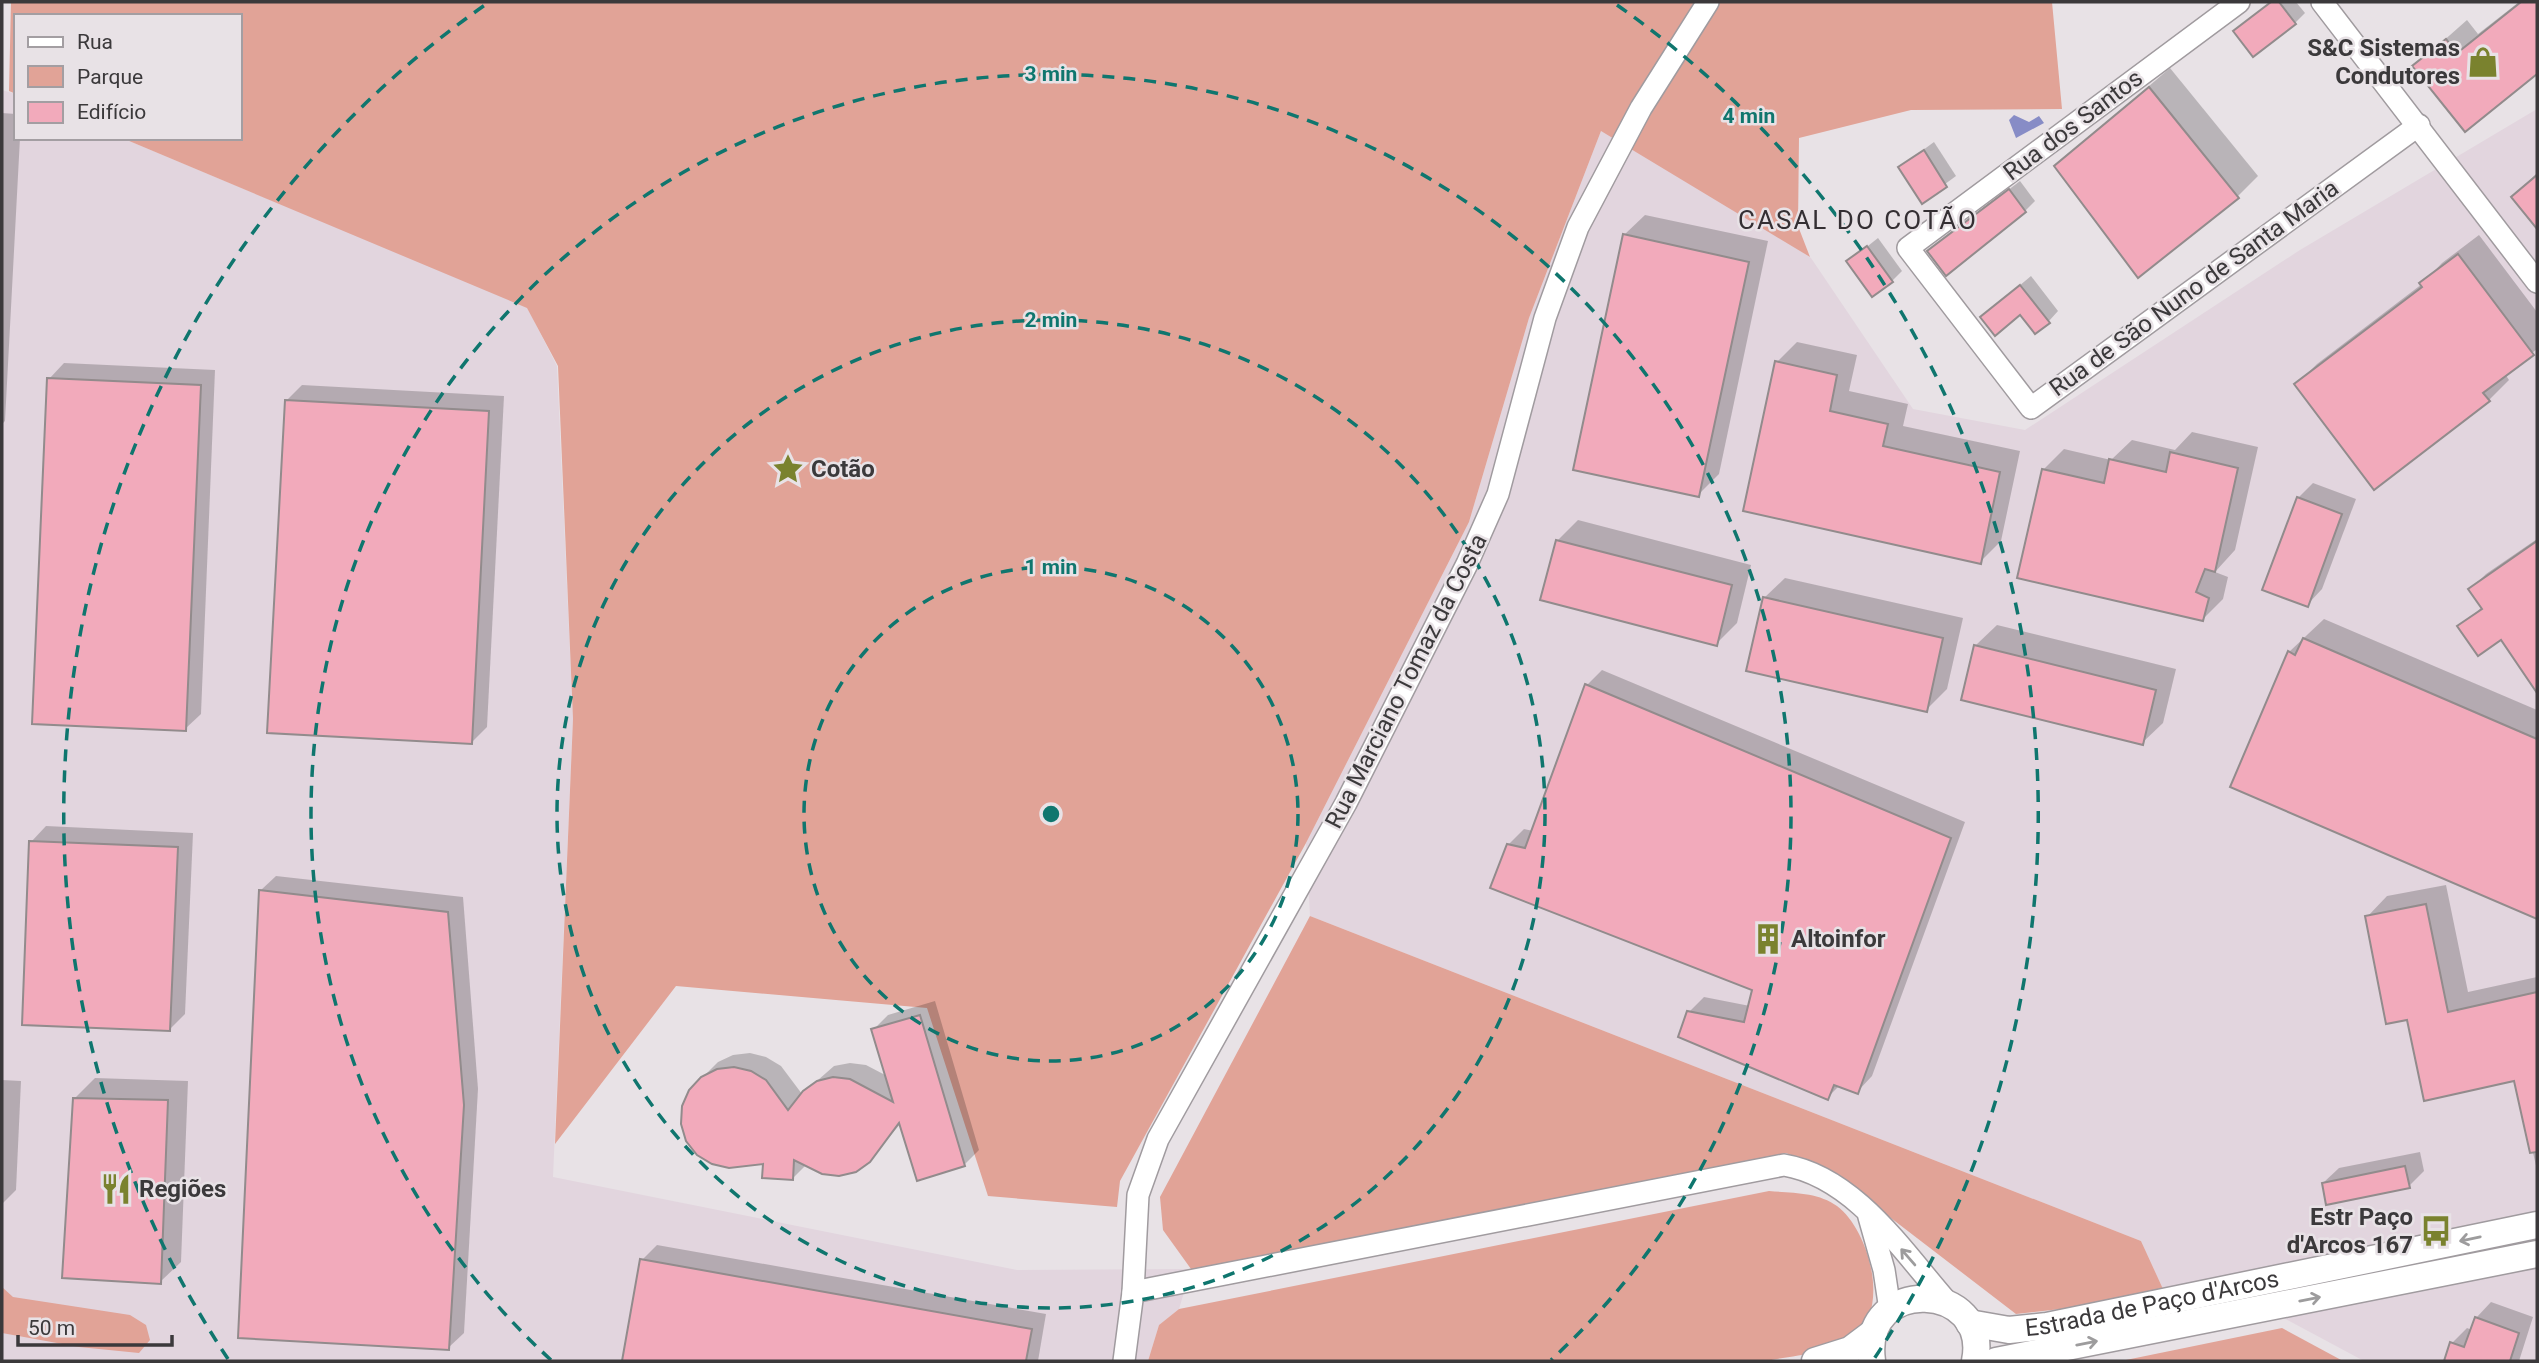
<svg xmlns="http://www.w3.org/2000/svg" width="2539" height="1363" font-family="Roboto,sans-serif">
<rect width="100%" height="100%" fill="#e8e2e6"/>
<!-- built -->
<g fill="#e2d5de">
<path d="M2 90 16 94V138H122L527 307 557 366 573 719 553 1177 1017 1270 1191 1269 1179 1309 1159 1325 1148 1361H2Z"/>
<path d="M2537 109V1361H2364L2282 1317 2163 1289 2141 1241 1310 916 1306 843 1469 522 1529 318 1601 131 1675 165 1811 258 1913 409 2025 430 2300 250Z"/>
</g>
<!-- green -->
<g fill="#e1a397">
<path d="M11 2H2052L2062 109 1911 110 1799 138 1798 226 1810 257 1601 131 1529 318 1469 522 1306 843 1120 1181 1117 1207 988 1196 927 1008 676 986 555 1144 573 719 558 366 527 308 122 138H240V16H16V94L9 91Z"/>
<path d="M1310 916 2141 1241 2163 1289 2113 1303 2016 1314 1827 1169 1786 1153 1215 1270 1191 1269 1163 1230 1160 1197Z"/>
<path d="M1769 1191C1792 1193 1818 1192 1837 1206 1869 1230 1891 1309 1854 1337 1832 1354 1794 1355 1766 1361H1148L1159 1325 1179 1309Z"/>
<path d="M2 1287 13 1297 130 1315 146 1325 150 1340 139 1353 79 1347 2 1333Z"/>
<path d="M2282 1328 2343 1361H2121Z"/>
</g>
<!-- water -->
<path fill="#878cc6" d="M2014 115 2029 122 2039 116 2044 123 2016 138 2009 120Z"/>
<!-- shadow -->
<g fill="#0003">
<path d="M2270 2H2296L2305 13 2295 23 2235 31Z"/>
<path d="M2519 2H2537V72L2465 130 2415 66 2467 20 2478 34Z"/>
<path d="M2170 68 2258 176 2238 196 2138 276 2056 166Z"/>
<path d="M2 113 16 114V138H20L5 421 2 424Z"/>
<path d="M1934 142 1956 176 1922 201 1900 167Z"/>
<path d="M2537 173V226L2513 197Z"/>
<path d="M2020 181 2035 201 2025 211 1929 251Z"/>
<path d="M1645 215 1768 241 1719 474 1698 495 1624 235Z"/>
<path d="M2479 235 2537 312V349L2505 374 2509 380 2489 400 2297 384 2317 364 2422 284 2442 263Z"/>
<path d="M1878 238 1902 271 1892 281 1849 261Z"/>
<path d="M2031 276 2058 311 2049 321 2020 313 1982 317Z"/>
<path d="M1797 342 1857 355 1849 391 1908 404 1903 426 2020 451 2001 541 1980 562 1777 362Z"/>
<path d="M64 363 215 370 201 714 185 729 49 379Z"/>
<path d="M302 385 504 396 487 727 472 742 286 401Z"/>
<path d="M2192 432 2258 447 2235 550 2215 572 2228 577 2223 599 2203 619 2044 469 2064 449 2111 460 2132 440 2175 450Z"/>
<path d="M2313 483 2356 499 2322 589 2307 605 2298 498Z"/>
<path d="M1578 520 1751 565 1737 623 1716 644 1557 541Z"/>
<path d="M2537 539V690L2501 638 2460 627 2483 606 2471 589 2486 574Z"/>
<path d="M1785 578 1963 618 1947 689 1926 710 1764 598Z"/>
<path d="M2324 619 2537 710V918L2232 786 2289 652Z"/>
<path d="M1997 625 2176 669 2163 723 2142 743 1963 699 1976 645Z"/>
<path d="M1602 670 1965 822 1872 1076 1857 1092 1840 1085 1827 1098 1689 1012 1704 997 1750 1006 1754 989 1508 845 1524 829 1533 831 1587 685Z"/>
<path d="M46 826 193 833 185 1014 170 1029 31 842Z"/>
<path d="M276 876 463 897 478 1089 464 1333 448 1348 260 891Z"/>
<path d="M2446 885 2468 992 2537 977V1170L2516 1079 2408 1018 2367 917 2387 896Z"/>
<path d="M935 1001 979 1150 964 1165 901 1123 869 1161 807 1164 792 1179 765 1162 702 1078 718 1062 733 1055 750 1053 766 1057 781 1066 802 1094 834 1066 850 1063 866 1065 887 1076 873 1030 888 1015Z"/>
<path d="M95 1078 188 1081 181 1262 160 1282 74 1099Z"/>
<path d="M2 1080 21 1081 16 1190 2 1204Z"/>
<path d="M2420 1152 2424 1171 2409 1186 2323 1183 2339 1168Z"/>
<path d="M657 1245 1046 1314 1038 1361H624L642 1260Z"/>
<path d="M2491 1302 2533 1317 2519 1361H2446L2452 1343 2467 1328 2472 1330 2476 1318Z"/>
</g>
<!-- building -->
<g fill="#f2aabb" stroke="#928b8c" stroke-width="2">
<path d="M2271 2H2279L2296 24 2253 57 2233 31Z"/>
<path d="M2521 2H2537V74L2465 132 2412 66 2446 39 2457 53Z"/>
<path d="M2149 87 2239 198 2138 278 2054 166Z"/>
<path d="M1924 150 1947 187 1922 204 1898 167Z"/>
<path d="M2537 175V229L2511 197Z"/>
<path d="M2009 189 2026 212 1946 276 1927 251Z"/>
<path d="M1623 234 1749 262 1699 497 1573 470Z"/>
<path d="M1867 246 1893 282 1872 297 1846 261Z"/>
<path d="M2458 254 2534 355 2483 393 2490 401 2374 490 2294 384 2422 287 2419 283Z"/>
<path d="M2020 285 2050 323 2035 334 2020 315 1995 336 1980 317Z"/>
<path d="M1775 361 1837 375 1830 411 1888 424 1883 446 2000 472 1981 564 1743 511Z"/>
<path d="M47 378 201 385 186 731 32 724Z"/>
<path d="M285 400 489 411 472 744 267 733Z"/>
<path d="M2170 452 2238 468 2215 572 2205 569 2196 592 2209 598 2203 621 2017 578 2042 469 2104 483 2109 459 2166 472Z"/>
<path d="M2297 497 2342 514 2308 607 2262 590Z"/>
<path d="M1556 540 1732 585 1717 646 1540 600Z"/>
<path d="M2537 541V693L2501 640 2478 656 2457 626 2482 609 2468 589Z"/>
<path d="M1763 597 1943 638 1927 712 1746 671Z"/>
<path d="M2303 638 2537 739V919L2230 787 2288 651 2295 655Z"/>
<path d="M1974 645 2156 690 2143 745 1961 700Z"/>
<path d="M1585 684 1951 838 1858 1094 1834 1085 1828 1100 1678 1037 1687 1011 1744 1022 1752 990 1490 888 1507 844 1525 848Z"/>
<path d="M29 841 178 847 170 1031 22 1025Z"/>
<path d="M259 890 448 912 464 1105 449 1350 238 1338Z"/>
<path d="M2426 904 2448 1012 2537 992V1152L2530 1153 2514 1081 2424 1101 2407 1020 2386 1024 2365 916Z"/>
<path d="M920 1015 965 1166 917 1181 899 1123 870 1162 856 1172 839 1176 822 1174 794 1160 793 1180 762 1178 763 1164 729 1168 712 1164 697 1155 686 1141 681 1124 682 1106 689 1090 701 1077 717 1069 734 1067 751 1071 766 1080 788 1110 803 1091 817 1081 833 1077 850 1079 893 1102 871 1029Z"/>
<path d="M73 1098 168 1100 161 1284 62 1278Z"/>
<path d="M2405 1166 2410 1188 2326 1205 2322 1183Z"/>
<path d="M640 1259 1032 1329 1026 1361H622Z"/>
<path d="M2475 1317 2519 1333 2510 1361H2444L2450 1342 2464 1347Z"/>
</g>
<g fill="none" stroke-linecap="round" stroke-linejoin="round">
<defs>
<g id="minor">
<path d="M2239 2 1908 248 2031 408 2419 125"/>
<path d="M2322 2 2537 282"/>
<path d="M1869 1217 1884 1270 1890 1310"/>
<path d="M1133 1292 1784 1165C1855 1177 1903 1252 1948 1303"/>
<path d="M1124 1361 1133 1292 1138 1195 1158 1139 1346 803 1467 564 1498 494 1545 318 1578 227 1641 108 1708 2"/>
</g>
<g id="major">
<path id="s1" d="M1969 1323 2009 1330 2047 1326 2537 1225"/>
<path d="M1815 1361 1850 1350 1874 1332"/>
<path d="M1872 1361C1860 1274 1991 1282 1975 1361"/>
<path d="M1996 1361 2537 1254"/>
</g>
</defs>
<!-- minor casing -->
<use href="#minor" stroke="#a09b9f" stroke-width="24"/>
<!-- major casing -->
<use href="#major" stroke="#a09b9f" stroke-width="29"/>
<!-- minor -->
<use href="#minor" stroke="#fff" stroke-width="21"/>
<!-- major -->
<use href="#major" stroke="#fff" stroke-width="26"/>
</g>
<!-- one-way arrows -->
<defs><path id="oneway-shaft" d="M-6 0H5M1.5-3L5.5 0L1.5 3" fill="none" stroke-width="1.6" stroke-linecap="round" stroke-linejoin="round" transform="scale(1.75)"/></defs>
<g stroke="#9d9c9d">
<use href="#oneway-shaft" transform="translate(2470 1239) rotate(168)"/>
<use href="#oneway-shaft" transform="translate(1908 1257) rotate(-131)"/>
<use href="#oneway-shaft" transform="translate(2310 1299) rotate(-11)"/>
<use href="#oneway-shaft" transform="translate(2087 1343) rotate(-11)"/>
</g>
<!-- distance rings -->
<g fill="none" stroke="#0f766e" stroke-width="3.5" stroke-dasharray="12 9">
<circle cx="1051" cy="814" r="247"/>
<circle cx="1051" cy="814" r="494"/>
<path d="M551 1360A740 740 0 1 1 1551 1360"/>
<path d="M228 1359A987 987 0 0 1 485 5M1617 5A987 987 0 0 1 1874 1359"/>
</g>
<!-- icons -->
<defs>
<symbol id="shop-bare" viewBox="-9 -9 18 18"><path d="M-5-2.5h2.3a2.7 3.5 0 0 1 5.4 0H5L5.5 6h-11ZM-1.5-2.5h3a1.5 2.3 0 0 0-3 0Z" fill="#7a822e" stroke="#e8e2e6" stroke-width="2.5" paint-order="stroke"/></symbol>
<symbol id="sight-bare" viewBox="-9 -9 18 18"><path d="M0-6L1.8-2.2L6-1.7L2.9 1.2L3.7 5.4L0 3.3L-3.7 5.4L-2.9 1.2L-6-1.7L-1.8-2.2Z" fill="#7a822e" stroke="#e8e2e6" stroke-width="2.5" paint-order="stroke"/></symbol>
<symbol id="building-bare" viewBox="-9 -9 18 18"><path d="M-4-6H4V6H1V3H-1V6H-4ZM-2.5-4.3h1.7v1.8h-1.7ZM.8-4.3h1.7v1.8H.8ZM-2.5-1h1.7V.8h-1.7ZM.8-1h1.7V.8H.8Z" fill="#7a822e" stroke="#e8e2e6" stroke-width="2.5" paint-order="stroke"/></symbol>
<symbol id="restaurant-bare" viewBox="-9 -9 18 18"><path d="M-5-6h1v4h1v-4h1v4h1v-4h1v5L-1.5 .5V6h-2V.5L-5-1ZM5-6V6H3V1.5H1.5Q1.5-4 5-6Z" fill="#7a822e" stroke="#e8e2e6" stroke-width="2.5" paint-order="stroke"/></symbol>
<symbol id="bus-bare" viewBox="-9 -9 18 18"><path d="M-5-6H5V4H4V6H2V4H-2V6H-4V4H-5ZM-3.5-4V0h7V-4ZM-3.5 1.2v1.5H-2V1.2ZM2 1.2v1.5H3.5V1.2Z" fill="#7a822e" stroke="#e8e2e6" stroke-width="2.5" paint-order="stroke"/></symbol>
</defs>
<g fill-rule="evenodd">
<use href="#shop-bare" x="2461" y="40" width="44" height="44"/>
<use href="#sight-bare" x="766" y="447" width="44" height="44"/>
<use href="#building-bare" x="1746" y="917" width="44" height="44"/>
<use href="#restaurant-bare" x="94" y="1167" width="44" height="44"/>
<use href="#bus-bare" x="2414" y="1209" width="44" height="44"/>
</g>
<g text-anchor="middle" stroke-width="5" stroke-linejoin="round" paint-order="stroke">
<!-- poi labels -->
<g font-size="24" font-weight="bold" fill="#3b393b" stroke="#e8e2e6" text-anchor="start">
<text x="2460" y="56" text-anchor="end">S&amp;C Sistemas<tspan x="2460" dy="28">Condutores</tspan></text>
<text x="811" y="477">Cotão</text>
<text x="1791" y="947">Altoinfor</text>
<text x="139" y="1197">Regiões</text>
<text x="2413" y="1225" text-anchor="end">Estr Paço<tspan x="2413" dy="28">d'Arcos 167</tspan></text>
</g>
<!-- street labels -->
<g font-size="24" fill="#3b393b" stroke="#e8e2e6">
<text transform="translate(2073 125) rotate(-37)" y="8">Rua dos Santos</text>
<text transform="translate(2194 288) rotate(-36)" y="8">Rua de São Nuno de Santa Maria</text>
<text transform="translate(1406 681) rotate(-63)" y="8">Rua Marciano Tomaz da Costa</text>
<text dy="8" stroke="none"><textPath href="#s1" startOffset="186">Estrada de Paço d'Arcos</textPath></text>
</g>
<!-- neighbourhood labels -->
<g font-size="26" letter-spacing="2" fill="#342f33" stroke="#e8e2e6">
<text x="1858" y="229">CASAL DO COTÃO</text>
</g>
</g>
<circle cx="1051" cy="814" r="10" fill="#0f766e" stroke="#e8e2e6" stroke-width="3.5"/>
<g font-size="21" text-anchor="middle" font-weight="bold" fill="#0f766e" stroke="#e8e2e6" stroke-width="5" stroke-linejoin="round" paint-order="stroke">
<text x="1051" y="81">3 min</text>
<text x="1749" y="123">4 min</text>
<text x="1051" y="327">2 min</text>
<text x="1051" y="574">1 min</text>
</g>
<!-- border -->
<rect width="2539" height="1363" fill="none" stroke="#3b393b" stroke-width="7"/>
<!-- legend -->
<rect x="14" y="14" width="228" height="126" fill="#e8e2e6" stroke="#a39ea2" stroke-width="2"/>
<rect x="28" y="37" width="35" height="10" fill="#ffffff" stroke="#a39ea2" stroke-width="2"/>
<text x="77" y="49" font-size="21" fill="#3b393b">Rua</text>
<rect x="28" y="66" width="35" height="21" fill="#e1a397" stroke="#a39ea2" stroke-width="2"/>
<text x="77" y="84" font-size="21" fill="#3b393b">Parque</text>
<rect x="28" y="102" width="35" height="21" fill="#f2aabb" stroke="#a39ea2" stroke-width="2"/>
<text x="77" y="119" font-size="21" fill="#3b393b">Edifício</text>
<!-- scale -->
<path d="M18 1335v10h154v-10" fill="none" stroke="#3b393b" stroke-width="3.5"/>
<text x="28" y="1335" font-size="21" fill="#3b393b" stroke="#e8e2e6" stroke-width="5" paint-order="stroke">50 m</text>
</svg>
